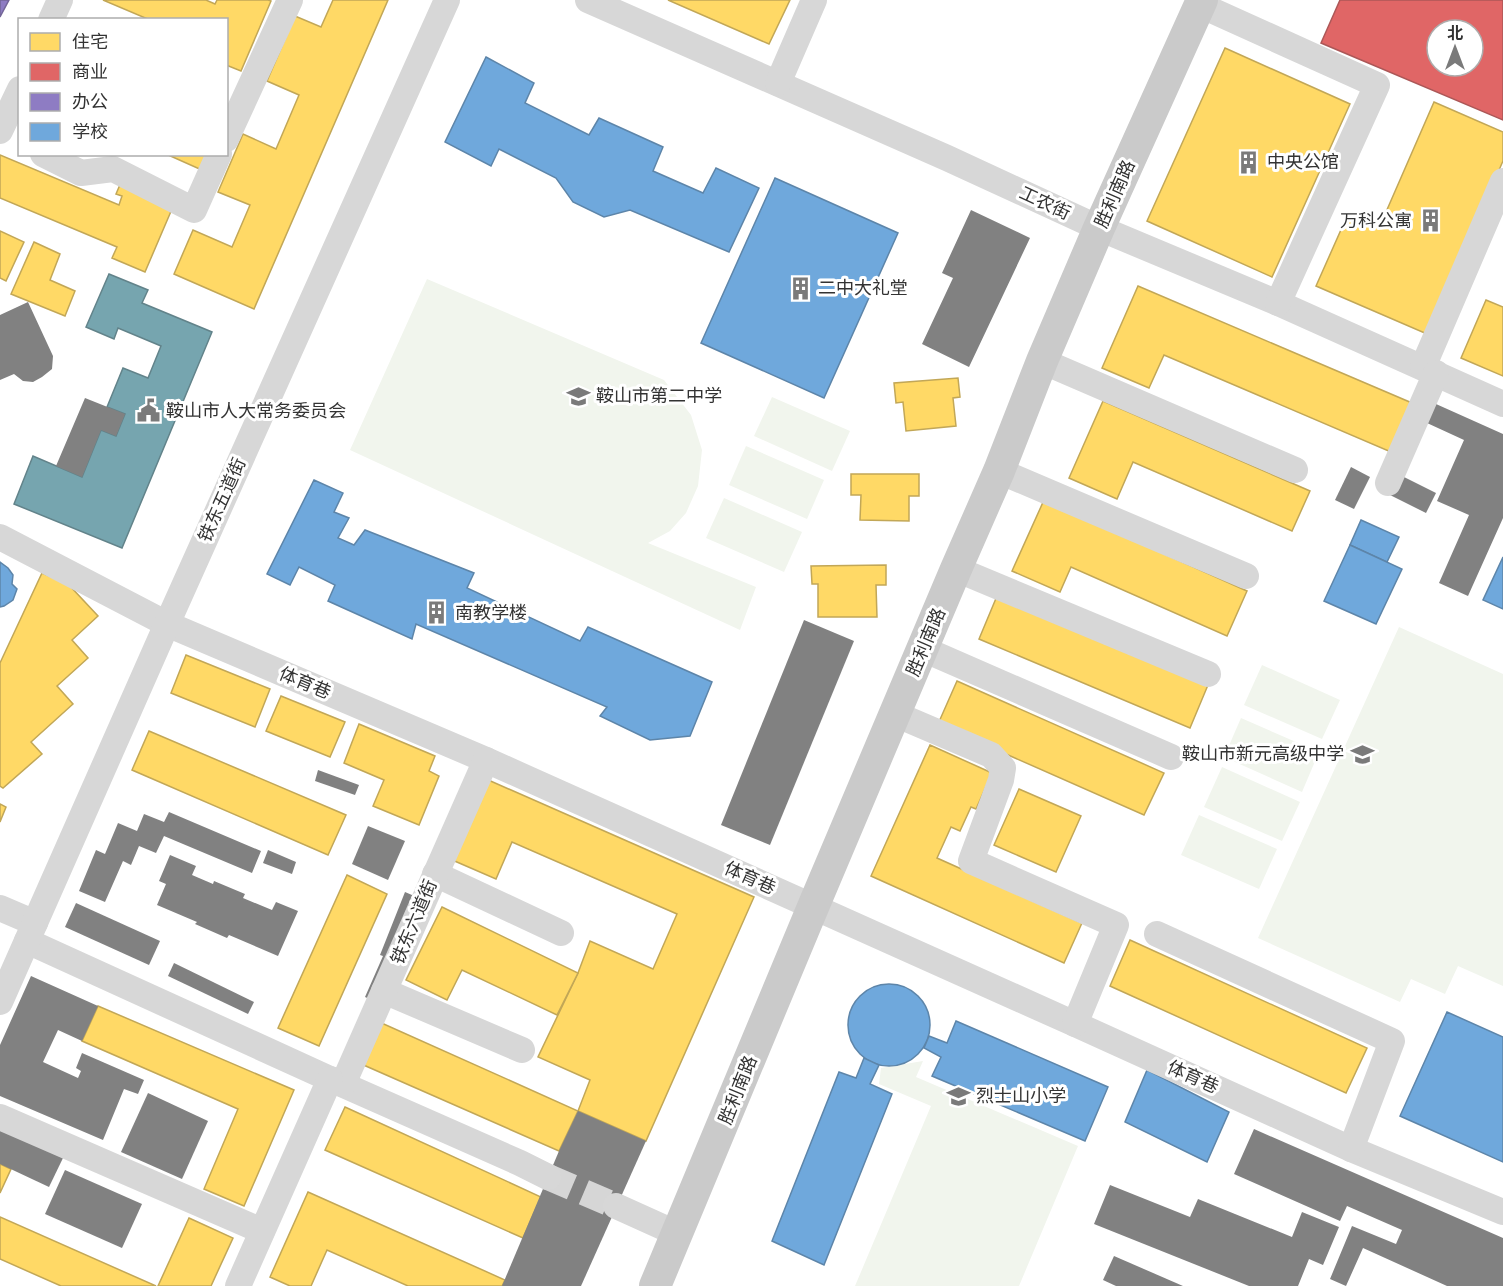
<svg xmlns="http://www.w3.org/2000/svg" width="1503" height="1286" font-family="Arial,'Noto Sans SC',sans-serif">
<rect width="100%" height="100%" fill="#fff"/>
<!-- green -->
<g fill="#f1f5ed">
<path d="M427 279 664 380 691 415 702 450 698 486 686 513 670 531 648 543 756 587 740 630 350 450Z"/>
<path d="M772 397 850 431 832 471 754 436Z"/>
<path d="M746 446 824 480 807 519 729 485Z"/>
<path d="M724 498 802 532 784 572 706 538Z"/>
<path d="M1399 627 1503 674V986L1458 966 1445 994 1411 979 1400 1002 1258 938Z"/>
<path d="M1262 665 1340 700 1322 739 1244 705Z"/>
<path d="M1241 718 1319 752 1302 792 1224 757Z"/>
<path d="M1222 767 1300 802 1282 841 1204 807Z"/>
<path d="M1199 815 1277 849 1259 889 1181 855Z"/>
<path d="M923 1061 916 1077 1078 1146 1019 1286H855L931 1106 879 1084 881 1068Z"/>
</g>
<!-- homes -->
<g fill="#ffd966" stroke="#c2a757" stroke-width="1.5">
<path d="M103 0H206L215 4 217 0H268L271 1 241 71 226 65V20H150Z"/>
<path d="M333 0H388L254 309 174 274 193 230 232 247 250 205 218 192 243 134 276 149 299 95 267 81 295 16 321 27Z"/>
<path d="M668 0H790L769 44Z"/>
<path d="M1225 48 1350 104 1272 277 1147 221Z"/>
<path d="M1434 102 1503 132V161L1427 334 1316 286 1348 214 1379 228Z"/>
<path d="M166 154H211L204 171Z"/>
<path d="M0 155 119 205 122 196 116 194 122 180 175 202 145 272 112 258 117 247 0 198Z"/>
<path d="M0 231 24 242 6 281 0 278Z"/>
<path d="M34 242 60 254 50 280 75 291 65 316 11 294Z"/>
<path d="M1138 286 1412 403 1391 452 1164 355 1149 388 1102 368Z"/>
<path d="M1486 300 1503 307V376L1461 358Z"/>
<path d="M958 378 960 397 953 398 956 426 906 431 903 402 896 403 894 383Z"/>
<path d="M1103 401 1310 491 1292 531 1133 462 1117 499 1069 478Z"/>
<path d="M851 474H919V496H909V521L860 520 861 495H851Z"/>
<path d="M1044 500 1247 591 1227 636 1071 567 1060 592 1012 571Z"/>
<path d="M886 565V585H876L877 617H818V584H812L811 566Z"/>
<path d="M42 573 68 584 98 616 72 640 88 658 57 686 73 704 31 742 42 754 3 788 0 786V663Z"/>
<path d="M997 596 1208 685 1190 728 979 639Z"/>
<path d="M186 655 270 689 255 727 171 693Z"/>
<path d="M957 681 1164 773 1144 815 938 724Z"/>
<path d="M281 696 345 722 330 757 266 731Z"/>
<path d="M359 724 435 756 429 771 439 776 419 825 373 806 384 780 344 763Z"/>
<path d="M149 731 346 815 328 855 132 770Z"/>
<path d="M930 745 992 773 976 809 971 807 960 831 951 827 937 858 1082 923 1064 963 871 876Z"/>
<path d="M486 779 754 897 646 1141 578 1111 590 1080 538 1057 578 973 590 941 653 969 677 914 512 842 496 879 450 859Z"/>
<path d="M1019 789 1081 816 1056 872 994 845Z"/>
<path d="M0 804 6 807 0 822Z"/>
<path d="M347 875 387 894 319 1046 278 1028Z"/>
<path d="M442 907 578 973 557 1015 462 970 447 1000 406 980Z"/>
<path d="M1130 940 1367 1048 1346 1093 1110 986Z"/>
<path d="M98 1006 294 1090 244 1206 204 1189 238 1109 82 1041Z"/>
<path d="M377 1021 578 1111 559 1151 359 1063Z"/>
<path d="M345 1107 541 1197 523 1238 325 1150Z"/>
<path d="M0 1164 11 1169 0 1193Z"/>
<path d="M308 1192 505 1280 502 1286H408L327 1250 311 1286H290L270 1277Z"/>
<path d="M0 1217 156 1286H61L0 1259Z"/>
<path d="M189 1218 233 1238 211 1286H158Z"/>
</g>
<!-- shops -->
<path fill="#e06666" stroke="#ac5757" stroke-width="1.5" fill-rule="evenodd" d="M1340 0H1503V120L1321 43ZM1437 30H1473V66H1437Z"/>
<!-- offices -->
<path fill="#8e7cc3" stroke="#736698" stroke-width="1.5" d="M0 0H9L0 17Z"/>
<!-- schools -->
<g fill="#6fa8dc" stroke="#5d85a9" stroke-width="1.5">
<path d="M486 57 534 83 525 103 589 135 599 118 663 147 653 171 703 193 716 168 759 188 729 252 630 210 604 217 573 202 556 178 499 149 491 166 445 142Z"/>
<path d="M775 178 898 233 824 398 701 343Z"/>
<path d="M314 480 343 493 334 512 349 518 338 538 354 545 365 530 474 573 467 588 580 641 588 627 712 682 690 736 650 740 600 716 607 707 416 624 412 639 328 601 335 585 299 567 290 585 267 574Z"/>
<path d="M1361 520 1399 537 1387 562 1350 545Z"/>
<path d="M1350 545 1402 569 1376 624 1324 601Z"/>
<path d="M1503 557V609L1483 600Z"/>
<path d="M0 562 8 568 13 575 12 584 17 589 13 600 4 606 0 607Z"/>
<circle cx="889" cy="1025" r="41"/>
<path d="M1447 1012 1503 1037V1162L1400 1116Z"/>
<path d="M956 1021 1108 1087 1085 1141 932 1076 941 1057 924 1048 929 1036 947 1043Z"/>
<path d="M864 1058 879 1065 870 1084 892 1094 824 1265 772 1241 839 1072 856 1078Z"/>
<path d="M1147 1070 1229 1112 1207 1162 1125 1122Z"/>
</g>
<!-- public -->
<path fill="#76a5af" stroke="#62838a" stroke-width="1.5" d="M109 274 148 290 142 303 212 332 122 548 14 504 33 456 82 477 101 430 116 436 125 414 107 407 123 368 148 378 161 346 118 328 114 339 86 327Z"/>
<!-- building -->
<g fill="#818181">
<path d="M971 210 1030 238 969 367 922 344 953 278 942 273Z"/>
<path d="M28 302 53 356 52 369 42 377 33 382 23 381 14 374 0 380V315Z"/>
<path d="M85 398 125 414 116 436 101 430 82 477 56 466Z"/>
<path d="M1436 404 1503 434V518L1468 596 1439 583 1469 515 1437 501 1464 440 1427 423Z"/>
<path d="M1351 467 1370 477 1354 509 1335 500Z"/>
<path d="M1398 474 1436 493 1426 513 1388 494Z"/>
<path d="M804 620 854 641 770 845 721 825Z"/>
<path d="M318 770 359 785 355 795 315 781Z"/>
<path d="M169 812 261 851 252 873 164 836 156 853 139 846 131 865 123 861 105 902 79 891 96 850 105 854 118 823 137 831 144 814 164 822Z"/>
<path d="M368 826 405 841 388 880 352 864Z"/>
<path d="M268 850 296 862 292 874 263 863Z"/>
<path d="M170 855 196 866 192 875 213 884 214 881 245 894 243 898 272 910 276 902 298 911 278 956 229 935 227 938 195 924 197 922 157 905 166 884 159 881Z"/>
<path d="M405 892 419 898 374 1001 365 997 383 956 380 955Z"/>
<path d="M76 903 160 941 149 965 65 927Z"/>
<path d="M174 963 254 1002 248 1014 168 976Z"/>
<path d="M31 976 98 1006 82 1041 58 1030 43 1062 78 1078 81 1071 76 1068 82 1053 144 1080 138 1094 124 1089 103 1140 0 1096V1045Z"/>
<path d="M148 1093 208 1121 182 1179 121 1152Z"/>
<path d="M578 1111 646 1141 581 1286H502L559 1151Z"/>
<path d="M0 1129 63 1158 49 1187 0 1164Z"/>
<path d="M1254 1129 1503 1238V1286H1447L1363 1248 1346 1286 1330 1279 1352 1226 1396 1244 1402 1230 1347 1206 1340 1221 1234 1174Z"/>
<path d="M65 1170 142 1204 122 1248 45 1214Z"/>
<path d="M1110 1185 1190 1217 1198 1199 1292 1237 1302 1212 1339 1227 1323 1265 1309 1259 1298 1286H1249L1094 1224Z"/>
<path d="M1114 1256 1183 1286H1116L1103 1280Z"/>
</g>
<g fill="none" stroke-linecap="round" stroke-linejoin="round">
<!-- minor-tunnel -->
<path stroke="#d6d6d6" stroke-width="26" stroke-dasharray="26 13" stroke-linecap="butt" d="M548 1177 616 1206"/>
<!-- minor -->
<g stroke="#d7d7d7" stroke-width="26">
<path d="M588 0 947 158 1099 228 1278 303 1503 404"/>
<path d="M1200 5 1377 85 1278 303"/>
<path d="M51 20 60 0"/>
<path d="M778 83 814 0"/>
<path d="M0 131 20 89"/>
<path d="M226 139 290 0"/>
<path d="M43 154 81 173 113 169 194 210 219 154"/>
<path d="M1042 361 1295 470"/>
<path d="M1423 367 1503 181"/>
<path d="M999 471 1246 576"/>
<path d="M1388 483 1436 373"/>
<path d="M0 537 167 624 486 760 1075 1024 1351 1149 1503 1212"/>
<path d="M956 569 1208 674"/>
<path d="M923 649 1171 757"/>
<path d="M895 714 991 755 1003 768 1001 780 971 861 1116 925 1075 1024"/>
<path d="M435 874 561 933"/>
<path d="M0 908 35 923"/>
<path d="M1157 934 1392 1041 1351 1149"/>
<path d="M27 941 330 1079 520 1163 548 1177"/>
<path d="M384 991 522 1050"/>
<path d="M0 1002 167 624 447 0"/>
<path d="M343 1084 486 760"/>
<path d="M0 1117 262 1231"/>
<path d="M616 1206 678 1234"/>
<path d="M238 1286 330 1079"/>
</g>
<!-- major -->
<path stroke="#cacaca" stroke-width="32" d="M655 1286 813 907 956 569 999 471 1042 361 1099 228 1202 0"/>
</g>
<!-- icons -->
<defs>
<symbol id="building-bare" viewBox="-9 -9 18 18"><path d="M-4-6H4V6H1V3H-1V6H-4ZM-2.5-4.3h1.7v1.8h-1.7ZM.8-4.3h1.7v1.8H.8ZM-2.5-1h1.7V.8h-1.7ZM.8-1h1.7V.8H.8Z" fill="#7a7a7a" stroke="#fff" stroke-width="2.5" paint-order="stroke"/></symbol>
<symbol id="school-bare" viewBox="-9 -9 18 18"><path d="M0-5L7-2L0 1L-7-2ZM-4 1L0 2.5L4 1V4Q0 6-4 4Z" fill="#7a7a7a" stroke="#fff" stroke-width="2.5" paint-order="stroke"/></symbol>
<symbol id="civic-bare" viewBox="-9 -9 18 18"><path d="M-.6-6.5H3V-4.5H.6V-3L4-1V1h2V6H-6V1h2V-1L-.6-3ZM-1.2 2.5V6h2.4V2.5Z" fill="#7a7a7a" stroke="#fff" stroke-width="2.5" paint-order="stroke"/></symbol>
</defs>
<g fill-rule="evenodd">
<use href="#building-bare" x="1232" y="146" width="33" height="33"/>
<use href="#building-bare" x="1414" y="204" width="33" height="33"/>
<use href="#building-bare" x="784" y="272" width="33" height="33"/>
<use href="#school-bare" x="562" y="380" width="33" height="33"/>
<use href="#civic-bare" x="132" y="394" width="33" height="33"/>
<use href="#building-bare" x="420" y="596" width="33" height="33"/>
<use href="#school-bare" x="1346" y="738" width="33" height="33"/>
<use href="#school-bare" x="942" y="1080" width="33" height="33"/>
</g>
<g text-anchor="middle" stroke-width="6" stroke-linejoin="round" paint-order="stroke">
<!-- poi labels -->
<g font-size="18" fill="#333" stroke="#fff" text-anchor="start">
<text x="1267" y="168">中央公馆</text>
<text x="1412" y="227" text-anchor="end">万科公寓</text>
<text x="818" y="294">二中大礼堂</text>
<text x="596" y="402">鞍山市第二中学</text>
<text x="166" y="417">鞍山市人大常务委员会</text>
<text x="455" y="619">南教学楼</text>
<text x="1344" y="760" text-anchor="end">鞍山市新元高级中学</text>
<text x="976" y="1102">烈士山小学</text>
</g>
<!-- street labels -->
<g font-size="18" fill="#333" stroke="#fff">
<text transform="translate(1115 194) rotate(-66)" y="6">胜利南路</text>
<text transform="translate(1045 203) rotate(25)" y="6">工农街</text>
<text transform="translate(222 500) rotate(-66)" y="6">铁东五道街</text>
<text transform="translate(926 642) rotate(-67)" y="6">胜利南路</text>
<text transform="translate(305 683) rotate(23)" y="6">体育巷</text>
<text transform="translate(750 878) rotate(24)" y="6">体育巷</text>
<text transform="translate(414 922) rotate(-67)" y="6">铁东六道街</text>
<text transform="translate(1193 1077) rotate(24)" y="6">体育巷</text>
<text transform="translate(738 1090) rotate(-68)" y="6">胜利南路</text>
</g>
</g>
<!-- legend -->
<rect x="18" y="18" width="210" height="138" fill="#ffffff" stroke="#adadad" stroke-width="1.5"/>
<rect x="30" y="33" width="30" height="18" fill="#ffd966" stroke="#adadad" stroke-width="1.5"/>
<text x="72" y="48" font-size="18" fill="#333333">住宅</text>
<rect x="30" y="63" width="30" height="18" fill="#e06666" stroke="#adadad" stroke-width="1.5"/>
<text x="72" y="78" font-size="18" fill="#333333">商业</text>
<rect x="30" y="93" width="30" height="18" fill="#8e7cc3" stroke="#adadad" stroke-width="1.5"/>
<text x="72" y="108" font-size="18" fill="#333333">办公</text>
<rect x="30" y="123" width="30" height="18" fill="#6fa8dc" stroke="#adadad" stroke-width="1.5"/>
<text x="72" y="138" font-size="18" fill="#333333">学校</text>
<!-- north arrow -->
<g transform="translate(1455 48)"><circle r="28" fill="#ffffff" stroke="#adadad" stroke-width="1.5"/>
<path d="M0-4.5L10 22L0 15L-10 22Z" fill="#7a7a7a"/>
<text y="-9" font-size="16" font-weight="bold" text-anchor="middle" fill="#333333">北</text>
</g>
</svg>
